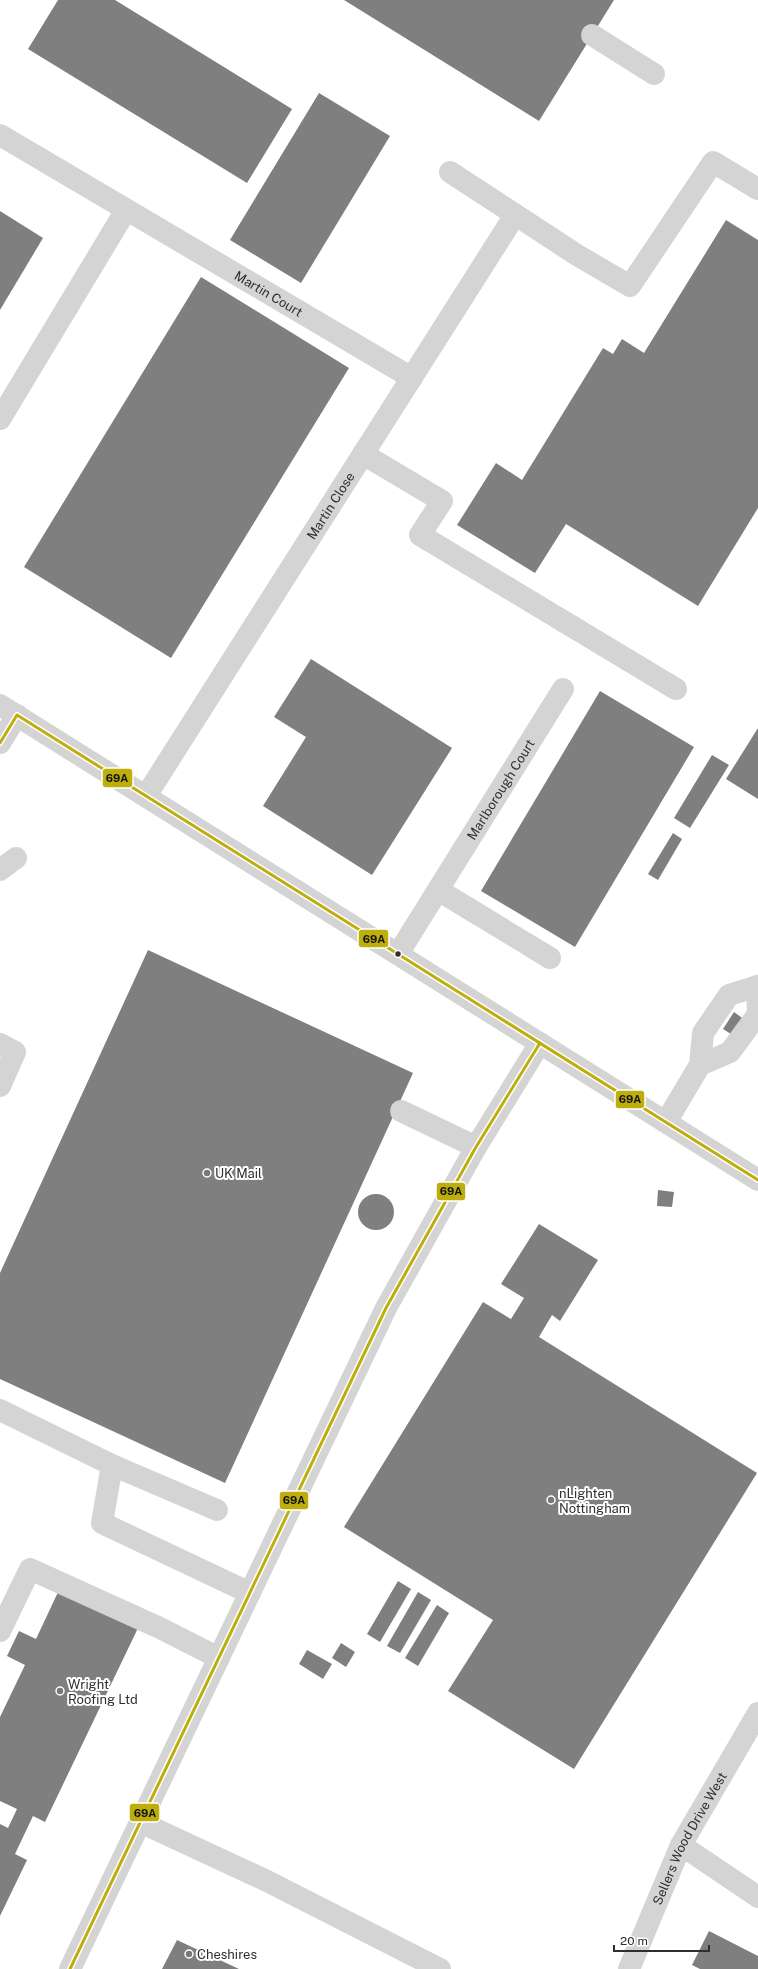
<svg xmlns="http://www.w3.org/2000/svg" width="758" height="1969" font-family="'Public Sans',sans-serif">
<rect width="100%" height="100%" fill="#fff"/>
<!-- building -->
<g fill="#7f7f7f">
<path d="M58 0H115L292 109 247 183 28 49Z"/>
<path d="M344 0H614L539 121Z"/>
<path d="M319 93 390 136 301 283 230 240Z"/>
<path d="M0 211 43 238 0 310Z"/>
<path d="M726 220 758 240V508L698 606 566 524 535 573 457 525 496 463 522 480 603 348 613 354 622 339 644 353Z"/>
<path d="M201 277 349 368 171 658 24 567Z"/>
<path d="M311 659 452 748 372 875 263 806 306 737 274 717Z"/>
<path d="M600 691 694 747 575 947 481 891Z"/>
<path d="M758 728V799L726 779Z"/>
<path d="M712 755 729 765 690 828 674 818Z"/>
<path d="M673 833 682 839 658 880 648 874Z"/>
<path d="M148 950 413 1073 225 1483 0 1379V1273Z"/>
<path d="M734 1012 745 1020 734 1036 723 1029Z"/>
<path d="M658 1190 674 1192 672 1207 657 1206Z"/>
<circle cx="376" cy="1212" r="18"/>
<path d="M539 1224 598 1260 560 1321 552 1315 539 1337 757 1473 574 1769 448 1691 493 1620 344 1527 483 1302 511 1319 524 1298 501 1284Z"/>
<path d="M398 1581 411 1589 380 1642 367 1634Z"/>
<path d="M59 1590 138 1628 45 1822 33 1816 15 1854 27 1860 0 1916V1824L8 1828 17 1809 0 1801V1717L25 1665 7 1656 19 1631 36 1639Z"/>
<path d="M418 1592 431 1600 400 1653 387 1646Z"/>
<path d="M437 1605 449 1613 418 1666 405 1658Z"/>
<path d="M341 1643 355 1652 346 1667 332 1658Z"/>
<path d="M307 1650 332 1664 323 1679 299 1664Z"/>
<path d="M709 1931 758 1956V1969H700L692 1965Z"/>
<path d="M177 1940 239 1969H162Z"/>
</g>
<g fill="none" stroke-linecap="round" stroke-linejoin="round">
<!-- minor -->
<g stroke="#d4d4d4" stroke-width="22">
<path d="M592 35 654 74"/>
<path id="s1" d="M0 135 412 378"/>
<path d="M450 172 577 255 630 286 713 162 758 189"/>
<path d="M0 419 126 210"/>
<path d="M363 454 442 501 420 535 676 689"/>
<path d="M0 705 758 1180"/>
<path d="M0 743 17 715"/>
<path id="s2" d="M146 796 515 215"/>
<path d="M0 870 16 858"/>
<path d="M438 890 550 958"/>
<path id="s3" d="M398 954 563 689"/>
<path d="M0 1044 15 1052 0 1086"/>
<path d="M700 1065 730 1052 758 1014 757 986"/>
<path d="M401 1111 476 1147"/>
<path d="M666 1122 700 1065 703 1033 729 995 758 986"/>
<path d="M0 1410 112 1465 102 1523 250 1593"/>
<path d="M112 1465 217 1510"/>
<path d="M0 1631 30 1569 160 1628 219 1658"/>
<path d="M140 1822 267 1881 440 1969"/>
<path d="M681 1845 758 1897"/>
<path d="M70 1969 386 1308 476 1147 540 1043"/>
<path id="s4" d="M629 1969 681 1845 758 1713"/>
</g>
<defs>
<g id="bus-1">
<path d="M0 743 17 715 758 1180"/>
<path d="M70 1969 386 1308 476 1147 540 1043"/>
</g>
</defs>
<!-- bus-1 casing -->
<use href="#bus-1" stroke="#fff" stroke-width="6"/>
<!-- bus-1 -->
<use href="#bus-1" stroke="#bdae0e" stroke-width="3"/>
</g>
<!-- markers -->
<circle fill="#2f2f2f" stroke="#fff" stroke-width="1.5" cx="398" cy="954" r="3.5"/>
<g fill="#787878" stroke="#fff" stroke-width="1.5">
<circle cx="207" cy="1173" r="4"/>
<circle cx="551" cy="1500" r="4"/>
<circle cx="60" cy="1691" r="4"/>
<circle cx="189" cy="1954" r="4"/>
</g>
<g text-anchor="middle" stroke-width="4" stroke-linejoin="round" paint-order="stroke">
<!-- street labels -->
<g font-size="13" fill="#2f2f2f" stroke="#fff">
<text dy="5" stroke="none"><textPath href="#s1" startOffset="312">Martin Court</textPath></text>
<text dy="5" stroke="none"><textPath href="#s2" startOffset="344">Martin Close</textPath></text>
<text dy="5" stroke="none"><textPath href="#s3" startOffset="194">Marlborough Court</textPath></text>
<text dy="5" stroke="none"><textPath href="#s4" startOffset="144">Sellers Wood Drive West</textPath></text>
</g>
<!-- poi labels -->
<g font-size="13" fill="#2f2f2f" stroke="#fff" text-anchor="start">
<text x="215" y="1178">UK Mail</text>
<text x="559" y="1498">nLighten<tspan x="559" dy="15">Nottingham</tspan></text>
<text x="68" y="1689">Wright<tspan x="68" dy="15">Roofing Ltd</tspan></text>
<text x="197" y="1959">Cheshires</text>
</g>
</g>
<g stroke="#fff" stroke-width="1.5">
<rect x="102" y="768" width="31" height="20" rx="4" fill="#bdae0e"/>
<rect x="358" y="929" width="31" height="19" rx="4" fill="#bdae0e"/>
<rect x="615" y="1090" width="30" height="19" rx="4" fill="#bdae0e"/>
<rect x="436" y="1182" width="30" height="19" rx="4" fill="#bdae0e"/>
<rect x="279" y="1491" width="30" height="19" rx="4" fill="#bdae0e"/>
<rect x="129" y="1803" width="31" height="19" rx="4" fill="#bdae0e"/>
</g>
<g font-size="11" text-anchor="middle" font-weight="bold" fill="#111">
<text x="117" y="782">69A</text>
<text x="374" y="943">69A</text>
<text x="630" y="1103">69A</text>
<text x="451" y="1195">69A</text>
<text x="294" y="1504">69A</text>
<text x="145" y="1817">69A</text>
</g>
<!-- scale -->
<path d="M614 1945v6h95v-6" fill="none" stroke="#2f2f2f" stroke-width="2"/>
<text x="620" y="1945" font-size="12" fill="#2f2f2f" stroke="#ffffff" stroke-width="3" paint-order="stroke">20 m</text>
</svg>
